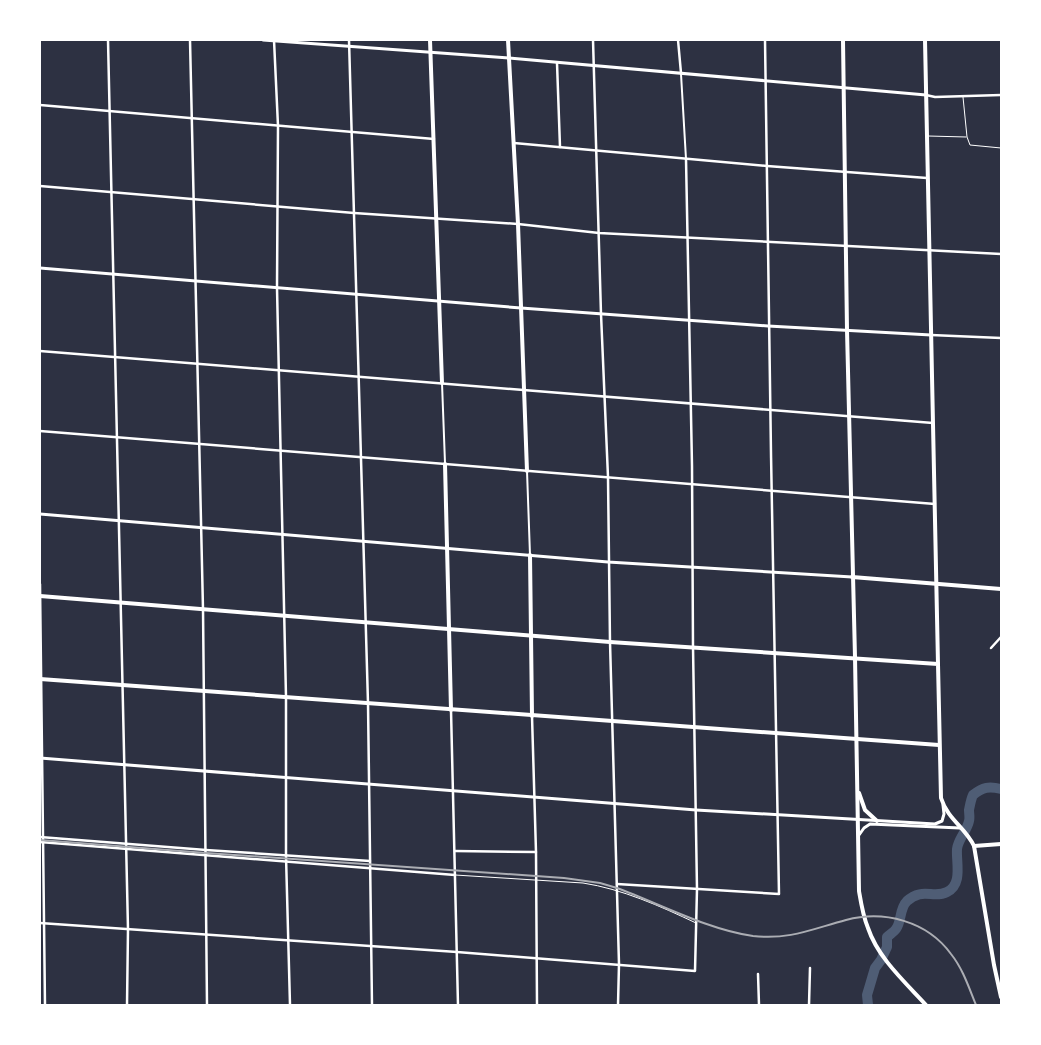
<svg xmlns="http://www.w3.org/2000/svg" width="1041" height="1045" font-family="Mulish,sans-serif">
<rect width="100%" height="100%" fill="#2d3142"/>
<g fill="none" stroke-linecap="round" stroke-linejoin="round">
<!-- river -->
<path stroke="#4f5d75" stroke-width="10" d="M868 1005 867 995 870 985 875 968 881 960 887 947V937C890 934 894 932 896 929 902 921 899 909 907 901 922 887 934 899 947 892 963 884 956 863 957 849 958 839 967 831 969 821 970 818 969 813 969 810 970 805 971 799 973 795 983 787 989 786 1001 789"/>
<!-- service -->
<g stroke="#fff" stroke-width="1">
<path d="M963 97 967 137 970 145 1001 148"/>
<path d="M928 136 966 137"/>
<path d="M455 875 583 883C622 889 660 906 696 923"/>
</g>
<!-- pedestrian -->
<g stroke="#fff" stroke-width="2">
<path d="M681 74 686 159"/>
<path d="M442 383 445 463"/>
<path d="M527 471 530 555"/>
</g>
<!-- minor -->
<g stroke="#fff" stroke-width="2.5">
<path d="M108 40 128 929 127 1005"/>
<path d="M190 40 203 609 207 1005"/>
<path d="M274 40 278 126 277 288 286 697V856L290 1005"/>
<path d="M349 40 368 703 372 1005"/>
<path d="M593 40 601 314 608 477 610 642 619 964 618 1005"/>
<path d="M678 40 681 73"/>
<path d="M557 63 560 147"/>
<path d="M926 95 935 97 1001 95"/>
<path d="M40 105 434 139"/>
<path d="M514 143 767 166 927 178"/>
<path d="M40 186 354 213 518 224 599 233 1001 254"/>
<path d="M931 335 1001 338"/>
<path d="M40 351 933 423"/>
<path d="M40 431 935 504"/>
<path d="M40 584 45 1005"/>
<path d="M991 648 1001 637"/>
<path d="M451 710 458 1005"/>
<path d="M532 716 536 852 537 1005"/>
<path d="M40 837 206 850 370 861"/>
<path d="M40 842 455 875"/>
<path d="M455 851 536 852"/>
<path d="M617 884 779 894C775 609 767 325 765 40"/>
<path d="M40 923 457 952 695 971 697 889 693 647 692 466 686 159"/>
<path d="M758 974 759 1005"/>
<path d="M809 1005 810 968"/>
</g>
<!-- tertiary -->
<g stroke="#fff" stroke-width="3">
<path d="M263 40 509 58 926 95"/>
<path d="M40 268 521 308 768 326 931 335"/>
<path d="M40 514 608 562 852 577"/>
<path d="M40 758 696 810 935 824 942 821 944 814 943 805"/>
<path d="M859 835 864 828 870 824 960 828"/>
</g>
<!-- secondary -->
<g stroke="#fff" stroke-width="4">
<path d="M430 40 442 383"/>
<path d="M508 40 518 224 527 471"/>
<path d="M843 40 847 330 855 657"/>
<path d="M925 40 938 664"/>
<path d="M445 464 451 710"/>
<path d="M530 555 532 716"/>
<path d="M852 577 1001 589"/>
</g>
<!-- primary -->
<g stroke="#fff" stroke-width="4">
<path d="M40 596 610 642 938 664 941 798C948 820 965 827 974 846L994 965 1001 997"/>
<path d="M855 657 859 891C861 903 863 916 868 928 878 958 905 982 926 1005"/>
<path d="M40 679 939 745"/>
<path d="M859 793 865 810 877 821"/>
<path d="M974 846 1001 844"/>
</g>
<!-- rail -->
<path stroke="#abadb3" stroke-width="2" d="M40 840 206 853 564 878 600 883 617 888C660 904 709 930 753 936 790 940 812 929 846 920 884 910 927 921 951 954 963 969 969 988 976 1005"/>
</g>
<!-- border -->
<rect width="1041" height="1045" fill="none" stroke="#ffffff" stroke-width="82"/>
</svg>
